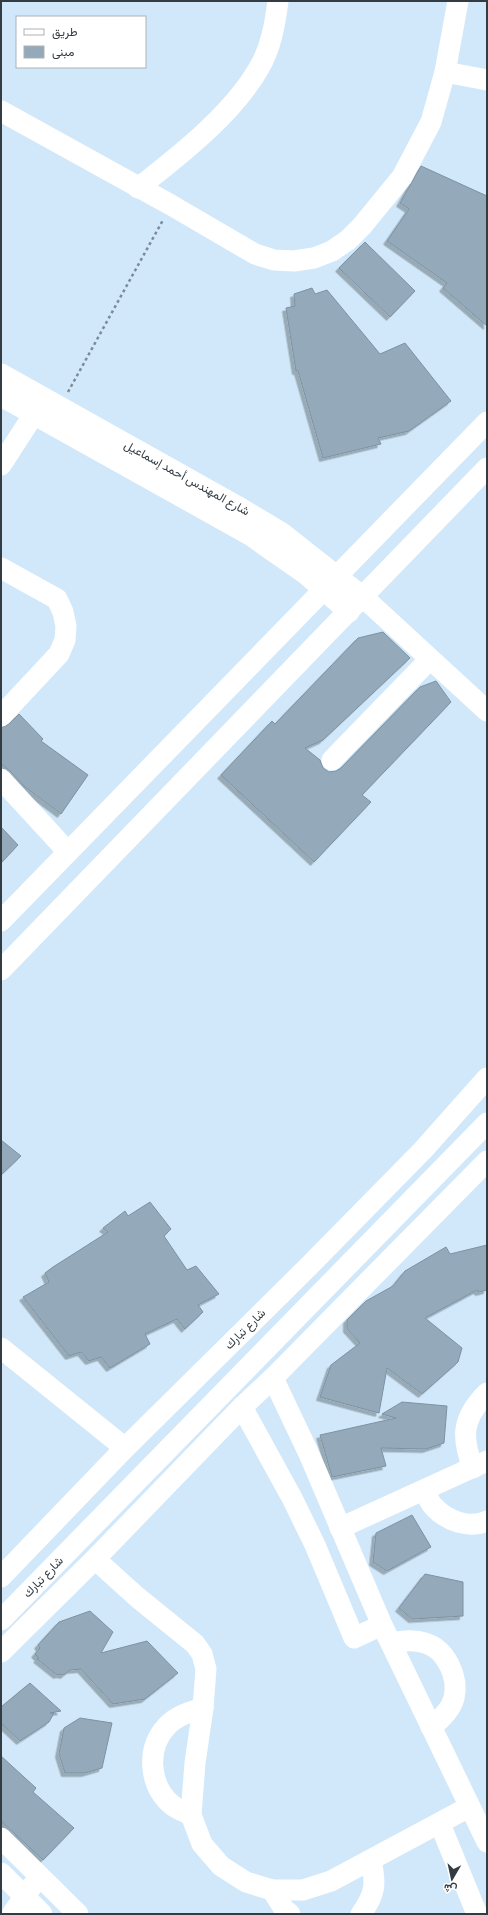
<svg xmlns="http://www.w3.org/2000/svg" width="488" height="1915" font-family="'Exo 2',Vazirmatn,sans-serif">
<defs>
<filter id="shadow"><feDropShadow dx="-3.5" dy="3.5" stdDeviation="0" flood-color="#0004"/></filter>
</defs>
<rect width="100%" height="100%" fill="#d1e8fa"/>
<!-- building -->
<g fill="#94aaba" stroke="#7c92a2" filter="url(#shadow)">
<path d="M421 166 487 196V326L443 288 447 283 387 241 409 209 400 203Z"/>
<path d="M365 242 415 291 390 317 339 268Z"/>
<path d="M312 288 315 294 327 290 380 354 405 343 451 401 409 431 378 438 381 444 323 458 298 371H296L286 308 295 306 294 294Z"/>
<path d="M383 632 410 658 323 740 305 748 320 760 323 768 329 772 336 771 341 768 420 687 436 681 451 702 362 795 371 802 314 862 221 775 272 721 275 724 358 638Z"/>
<path d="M19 714 43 739 41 741 88 775 61 814 25 787 10 771 1 764V728L9 724Z"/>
<path d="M1 827 18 845 1 863Z"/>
<path d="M1 1140 21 1156 1 1175Z"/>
<path d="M150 1202 171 1229 164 1236 187 1270 196 1266 219 1294 198 1305 203 1312 185 1329 177 1319 145 1334 150 1344 110 1368 101 1357 89 1361 81 1352 69 1356 23 1297 49 1282 45 1273 53 1267 108 1232 103 1228 125 1211 128 1216Z"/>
<path d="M487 1245V1290L479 1292 477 1290 425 1318 462 1348 458 1362 422 1394 387 1368 379 1413 320 1397 331 1365 360 1343 347 1329V1320L366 1301 393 1286 405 1271 446 1247 450 1254Z"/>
<path d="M402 1402 447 1406 444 1443 426 1449 381 1448 386 1466 332 1477 320 1435 396 1418 382 1414Z"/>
<path d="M412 1515 431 1547 387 1571 373 1562 376 1533Z"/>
<path d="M425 1574 463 1582V1616L412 1619 399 1608Z"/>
<path d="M90 1611 113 1632 101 1653 147 1641 178 1673 145 1699 113 1704 81 1669 70 1670 64 1675 60 1674 57 1675 37 1659 39 1658 35 1654 40 1648 38 1645 59 1622Z"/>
<path d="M30 1683 61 1711 50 1713H54L49 1722 20 1741 1 1723V1707Z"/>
<path d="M80 1718 112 1723 102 1768 85 1773H65L59 1754 64 1728Z"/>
<path d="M1 1756 36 1788 33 1792 74 1828 43 1860 1 1821Z"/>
</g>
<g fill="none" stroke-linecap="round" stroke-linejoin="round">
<!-- path -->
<path stroke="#7c8b97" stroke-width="2.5" stroke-dasharray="3 3" stroke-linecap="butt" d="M68 392 163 220"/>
<!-- minor -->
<g stroke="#fff" stroke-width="21">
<path d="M445 72 487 80"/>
<path d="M1 111 171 205 255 254 274 260 294 261 314 258 332 251 348 240 362 226 402 177 431 122 445 72 458 1"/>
<path d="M138 188C179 156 233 114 259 68 271 48 275 24 278 1"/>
<path d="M1 374 242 509 282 533 363 597 487 711"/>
<path d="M1 396 250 535 307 575 349 612"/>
<path d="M1 465 34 414"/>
<path d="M1 568 57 599 63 612 66 626 65 640 59 654 1 716"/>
<path d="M332 760 430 659"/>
<path d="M1 779 68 852"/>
<path d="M1 921 487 422"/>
<path d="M1 970 487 468"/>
<path d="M1 1348 125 1448"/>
<path d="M273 1378 309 1454 382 1625 487 1842"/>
<path d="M242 1407 292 1498 315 1545 354 1638 382 1625"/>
<path d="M473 1468C461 1437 462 1418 487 1393"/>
<path d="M425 1490C427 1496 430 1503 434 1507 447 1521 469 1529 487 1521"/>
<path d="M340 1528 487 1461"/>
<path d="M95 1559 137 1597 195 1644 202 1654 206 1669 203 1708 195 1763 191 1815 202 1844 221 1866 246 1882 272 1890H303L331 1881 469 1807"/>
<path d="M1 1577 125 1448 310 1265 423 1150 487 1078"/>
<path d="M1 1620 487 1123"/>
<path d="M391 1643C403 1641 413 1639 425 1643 446 1649 459 1677 454 1698 451 1710 440 1720 431 1727"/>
<path d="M1 1652 95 1559 242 1407 273 1378 487 1161"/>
<path d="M191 1815C185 1812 177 1809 172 1805 149 1786 146 1749 166 1727 175 1716 190 1712 203 1708"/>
<path d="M440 1824 477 1914"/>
<path d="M1 1838 78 1914"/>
<path d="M1 1873 42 1914"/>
<path d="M272 1890 284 1909 290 1914"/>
<path d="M12 1914 32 1886"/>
<path d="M361 1914C376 1893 376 1884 371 1860"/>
</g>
</g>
<g text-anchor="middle" stroke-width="4" stroke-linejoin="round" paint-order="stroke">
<!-- street labels -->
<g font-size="12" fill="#333c43" stroke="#fff">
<text transform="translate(187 478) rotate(29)" y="4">شارع المهندس أحمد إسماعيل</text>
<text transform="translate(245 1329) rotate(-45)" y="4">شارع تبارك</text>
<text transform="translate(43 1577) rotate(-46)" y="4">شارع تبارك</text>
</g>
</g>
<!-- border -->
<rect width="488" height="1915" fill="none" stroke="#333c43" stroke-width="4"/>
<!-- legend -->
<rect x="16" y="16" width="130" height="52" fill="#ffffff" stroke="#adb1b4"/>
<rect x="24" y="29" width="20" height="6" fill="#ffffff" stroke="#adb1b4"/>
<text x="52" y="36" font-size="12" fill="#333c43">طريق</text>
<rect x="24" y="46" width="20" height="12" fill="#94aaba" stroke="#adb1b4"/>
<text x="52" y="56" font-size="12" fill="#333c43">مبنى</text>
<!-- north arrow -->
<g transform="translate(452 1879) rotate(189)" stroke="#ffffff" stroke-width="3" paint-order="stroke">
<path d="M0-3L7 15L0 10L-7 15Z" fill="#333c43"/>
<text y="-6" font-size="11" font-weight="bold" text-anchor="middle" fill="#333c43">ش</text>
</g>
</svg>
